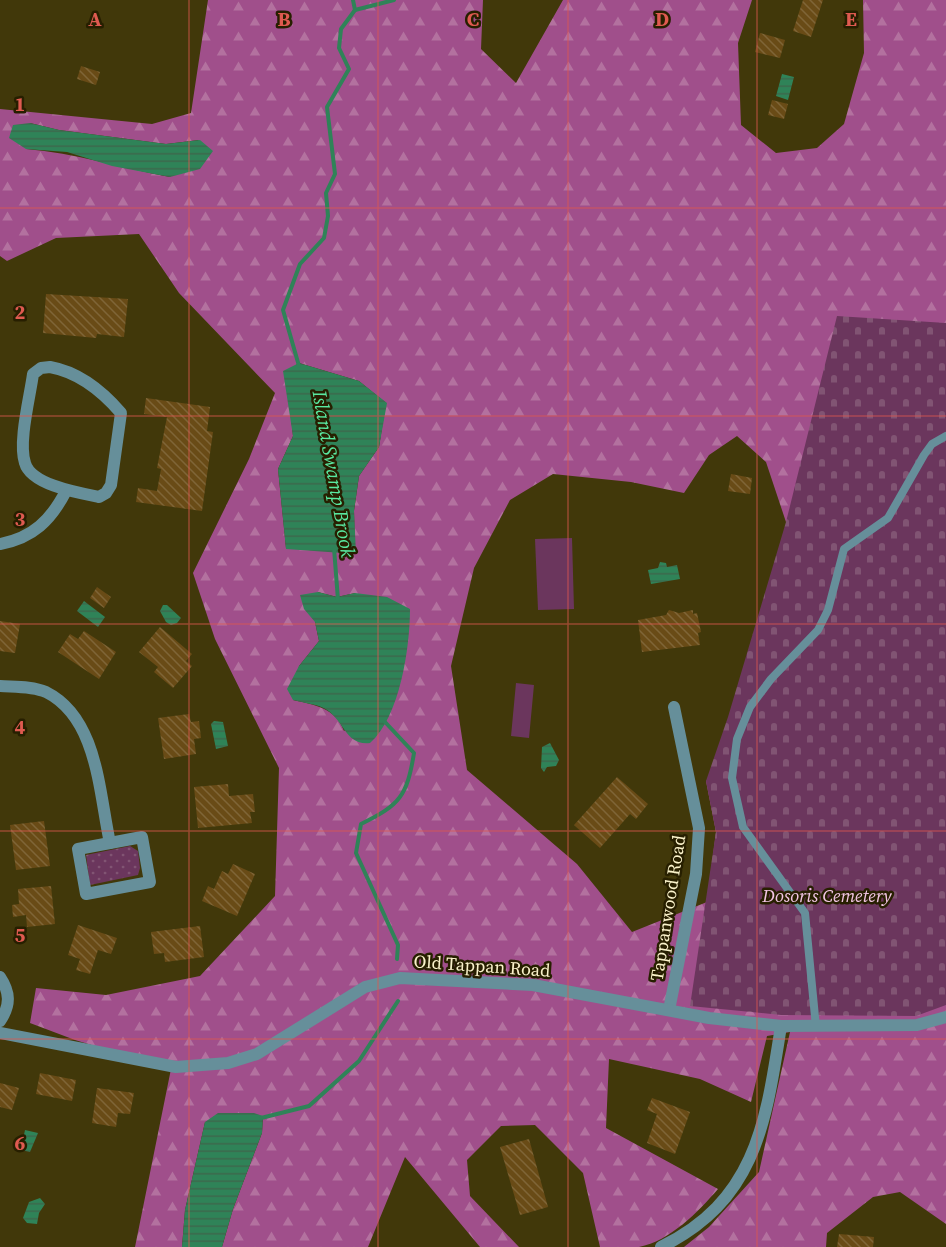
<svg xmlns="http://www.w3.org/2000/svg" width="946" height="1247" font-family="'Source Serif 4',serif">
<defs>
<pattern id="grass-dots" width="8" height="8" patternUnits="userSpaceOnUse" patternTransform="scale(1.5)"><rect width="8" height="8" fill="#6b365d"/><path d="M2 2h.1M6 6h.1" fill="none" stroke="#815473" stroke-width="1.8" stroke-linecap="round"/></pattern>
<pattern id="forest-firs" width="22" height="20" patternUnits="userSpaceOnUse" patternTransform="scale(1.5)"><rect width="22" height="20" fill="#a04f8b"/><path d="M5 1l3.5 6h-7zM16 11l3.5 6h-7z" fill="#b3719f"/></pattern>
<pattern id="cemetery-stones" width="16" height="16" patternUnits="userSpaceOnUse" patternTransform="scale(1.5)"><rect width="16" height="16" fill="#6b365d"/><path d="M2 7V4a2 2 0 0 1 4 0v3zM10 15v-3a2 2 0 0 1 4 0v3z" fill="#815473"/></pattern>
<pattern id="water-rules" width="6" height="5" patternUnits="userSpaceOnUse" patternTransform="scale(1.5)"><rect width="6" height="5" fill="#2f8358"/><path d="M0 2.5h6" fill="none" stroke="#3c694c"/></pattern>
<pattern id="building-back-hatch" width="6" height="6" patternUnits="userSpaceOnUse" patternTransform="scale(1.5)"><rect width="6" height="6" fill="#694b16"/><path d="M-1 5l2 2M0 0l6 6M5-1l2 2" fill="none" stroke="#7f6537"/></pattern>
</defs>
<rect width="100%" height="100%" fill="#41380a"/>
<!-- grass -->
<path fill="url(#grass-dots)" d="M130 846 138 851 140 868 138 875 90 885 86 855Z"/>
<!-- forest -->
<path fill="url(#forest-firs)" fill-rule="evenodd" d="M208 0H483L481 49 516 83 563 0H752L738 43 741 125 776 153 817 148 844 124 864 53 863 0H946V373L786 522 766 462 737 436 709 455 684 493 631 482 553 474 510 500 474 568 451 666 467 770 577 864 632 932 707 902 716 832 706 781 946 630V1224L900 1192 873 1197 827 1233 826 1247H684L709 1227 759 1172 790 1032 767 1036 751 1102 700 1079 609 1059 606 1128 718 1189C698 1212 670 1241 639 1247 627 1247 613 1247 600 1247L583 1173 535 1125 501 1126 467 1160 470 1196 519 1247H480L405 1157 368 1247H222L233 1209 262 1133 263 1116 205 1122 185 1210 182 1247H135L171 1069 75 1040 30 1023 36 988 106 995 200 976 275 896 279 768 215 639 193 573 249 459 275 393 179 293 139 234 56 238 7 261 0 256V109L152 124 191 113ZM30 123 59 130 166 144 199 140 170 177C122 168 75 153 26 149ZM299 363 359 381 386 403 379 447 359 476 354 511 355 553 286 548 278 469 293 436 290 408ZM318 592 337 597 355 593 403 662 398 690 344 731C336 708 315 705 293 700L299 666 319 641 315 622Z"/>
<!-- cemetery -->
<path fill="url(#cemetery-stones)" d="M837 316 946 323V1005L916 1016 781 1015 690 1006 716 832 706 781 728 717 786 522Z"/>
<!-- green -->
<g fill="#6b365d">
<path d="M572 538 574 609 538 610 535 539Z"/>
<path d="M516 683 534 685 529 738 511 736Z"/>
</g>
<!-- water -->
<g fill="url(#water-rules)">
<path d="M782 74 794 77 788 100 776 96Z"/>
<path d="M30 123 59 130 166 144 200 140 213 151 200 169 170 177 112 166 67 152 26 149 9 138 13 125Z"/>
<path d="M299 363 359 381 387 403 379 447 359 476 354 511 356 554 286 549 278 469 293 436 283 371Z"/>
<path d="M660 562 666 563 667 567 677 565 680 579 651 584 648 570 658 568Z"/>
<path d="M318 592 337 597 355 593 387 597 410 609C410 647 400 717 370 743 346 746 344 721 327 710 318 704 304 703 293 700L287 689 299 666 319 641 315 622 304 609 300 595Z"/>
<path d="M84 601 105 617 98 627 77 611Z"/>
<path d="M163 605H167L181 618 177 623 171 625 166 622 160 611Z"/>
<path d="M214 721 223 722 228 746 216 749 211 724Z"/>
<path d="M550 743 559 760 556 766 547 767 544 772 541 768 542 747Z"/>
<path d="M218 1113H254L263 1116 262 1133 233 1209 222 1247H182L185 1210 205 1122Z"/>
<path d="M25 1130 38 1133 30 1152 21 1150Z"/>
<path d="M40 1198 45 1204 39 1213 37 1224 27 1223 23 1218 29 1202Z"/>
</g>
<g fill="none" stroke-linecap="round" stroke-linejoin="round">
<!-- stream -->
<g stroke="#2f8358" stroke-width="4">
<path d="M353 0 355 10"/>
<path d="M299 366 283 310 300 264 324 238 328 216 326 193 335 174 327 107 349 69 339 48 341 29 355 10 394 0"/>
<path d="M334 548 338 600"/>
<path d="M385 722 414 753C407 796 400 805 361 824L356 853 398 945 397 959"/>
<path d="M261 1118 309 1106 359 1061 398 1001"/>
</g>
</g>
<!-- building -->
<g fill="url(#building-back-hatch)">
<path d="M803 0H823L811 37 793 31Z"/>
<path d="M760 33 785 40 780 58 755 52Z"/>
<path d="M81 66 100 72 96 85 77 79Z"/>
<path d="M772 100 788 104 784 119 768 115Z"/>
<path d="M46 294 128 299 124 337 97 334 96 338 43 333Z"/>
<path d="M146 398 210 407 207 431 213 432 202 511 136 502 138 488 157 491 161 469 157 468 167 417 144 414Z"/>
<path d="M731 474 752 478 750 494 728 491Z"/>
<path d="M97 587 111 597 104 608 90 598Z"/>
<path d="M669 610 679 613 693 610V614L697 613 701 632 698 633 700 645 642 652 638 620 666 615Z"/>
<path d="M0 621 20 624 15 653 0 651Z"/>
<path d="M160 627 192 654 186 661 192 666 173 688 154 672 158 667 139 652Z"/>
<path d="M84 631 116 652 99 679 58 652 70 634 78 639Z"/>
<path d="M189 714 191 722 199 721 201 738 194 739 196 754 164 759 158 718Z"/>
<path d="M617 777 648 804 636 819 630 814 600 848 574 825Z"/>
<path d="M228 784 229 796 253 794 255 812H250L252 823 198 828 194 787Z"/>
<path d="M44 821 50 866 16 870 10 825Z"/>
<path d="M233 864 255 874 237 916 202 901 208 886 214 889 222 871 228 874Z"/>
<path d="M51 886 55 924 27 927 26 915 13 917 12 905 19 904 18 889Z"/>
<path d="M78 925 117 938 111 954 98 950 90 974 76 970 80 959 68 955Z"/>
<path d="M200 926 204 957 165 962 164 953 154 954 151 932Z"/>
<path d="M40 1073 76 1080 72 1101 36 1094Z"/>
<path d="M0 1083 19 1088 12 1110 0 1107Z"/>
<path d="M97 1088 134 1093 130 1114 118 1113 116 1127 92 1123Z"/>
<path d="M652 1098 690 1112 675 1154 647 1143 657 1114 647 1110Z"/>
<path d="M529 1139 548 1207 520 1215 500 1147Z"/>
<path d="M839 1234 874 1237 873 1247H837Z"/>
</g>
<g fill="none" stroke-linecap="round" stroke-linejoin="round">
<!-- service -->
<path stroke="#668f9a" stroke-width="8" d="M816 1027 805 913 743 827 732 778 737 739 750 707 771 679 818 630 828 610 844 549 888 518 924 455 932 444 946 436"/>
<!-- minor -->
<g stroke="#668f9a" stroke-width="12">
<path d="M50 367C78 372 103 392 121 413L111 485 106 493 99 497C79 493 31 485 25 463 18 442 30 397 33 374L41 368Z"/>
<path d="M0 544C33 538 51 520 66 491"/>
<path d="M0 686C14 687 32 686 46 692 98 718 99 793 110 843"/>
<path d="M142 837 150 882 86 894 78 849Z"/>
<path d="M0 977C10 992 11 1005 0 1021"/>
<path d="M669 1010 696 874 699 828 674 707"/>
<path d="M661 1247C757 1200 766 1121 781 1026"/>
</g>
<!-- tertiary -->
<path stroke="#668f9a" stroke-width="12" d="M0 1033 176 1067 228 1063 257 1054 365 987 400 978 533 985 709 1018 781 1026 917 1025 946 1017"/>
</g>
<!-- grid -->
<path fill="none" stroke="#df5a50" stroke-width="1.5" stroke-opacity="0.55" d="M189 0V1247M378 0V1247M568 0V1247M757 0V1247M0 208H946M0 416H946M0 624H946M0 831H946M0 1039H946"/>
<g text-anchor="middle" stroke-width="5" stroke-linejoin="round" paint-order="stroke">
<!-- park labels -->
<g font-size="18" font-style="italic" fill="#f2c5e4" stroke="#271f00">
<text x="827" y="902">Dosoris Cemetery</text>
</g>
<!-- street labels -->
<g font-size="18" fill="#faf2ca" stroke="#271f00">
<text transform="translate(668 908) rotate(-81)" y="6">Tappanwood Road</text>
<text transform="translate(482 966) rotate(4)" y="6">Old Tappan Road</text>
</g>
<!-- water labels -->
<g font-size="20" font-style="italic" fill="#59e9a0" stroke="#271f00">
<text transform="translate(334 474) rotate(80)" y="7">Island Swamp Brook</text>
</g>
</g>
<g font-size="20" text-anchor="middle" font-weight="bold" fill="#df5a50" stroke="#271f00" stroke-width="5" stroke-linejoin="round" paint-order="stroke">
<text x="95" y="26">A</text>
<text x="284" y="26">B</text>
<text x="473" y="26">C</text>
<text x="662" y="26">D</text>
<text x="851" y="26">E</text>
<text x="20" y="111">1</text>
<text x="20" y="319">2</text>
<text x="20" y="526">3</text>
<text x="20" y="734">4</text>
<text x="20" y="942">5</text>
<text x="20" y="1150">6</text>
</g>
</svg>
